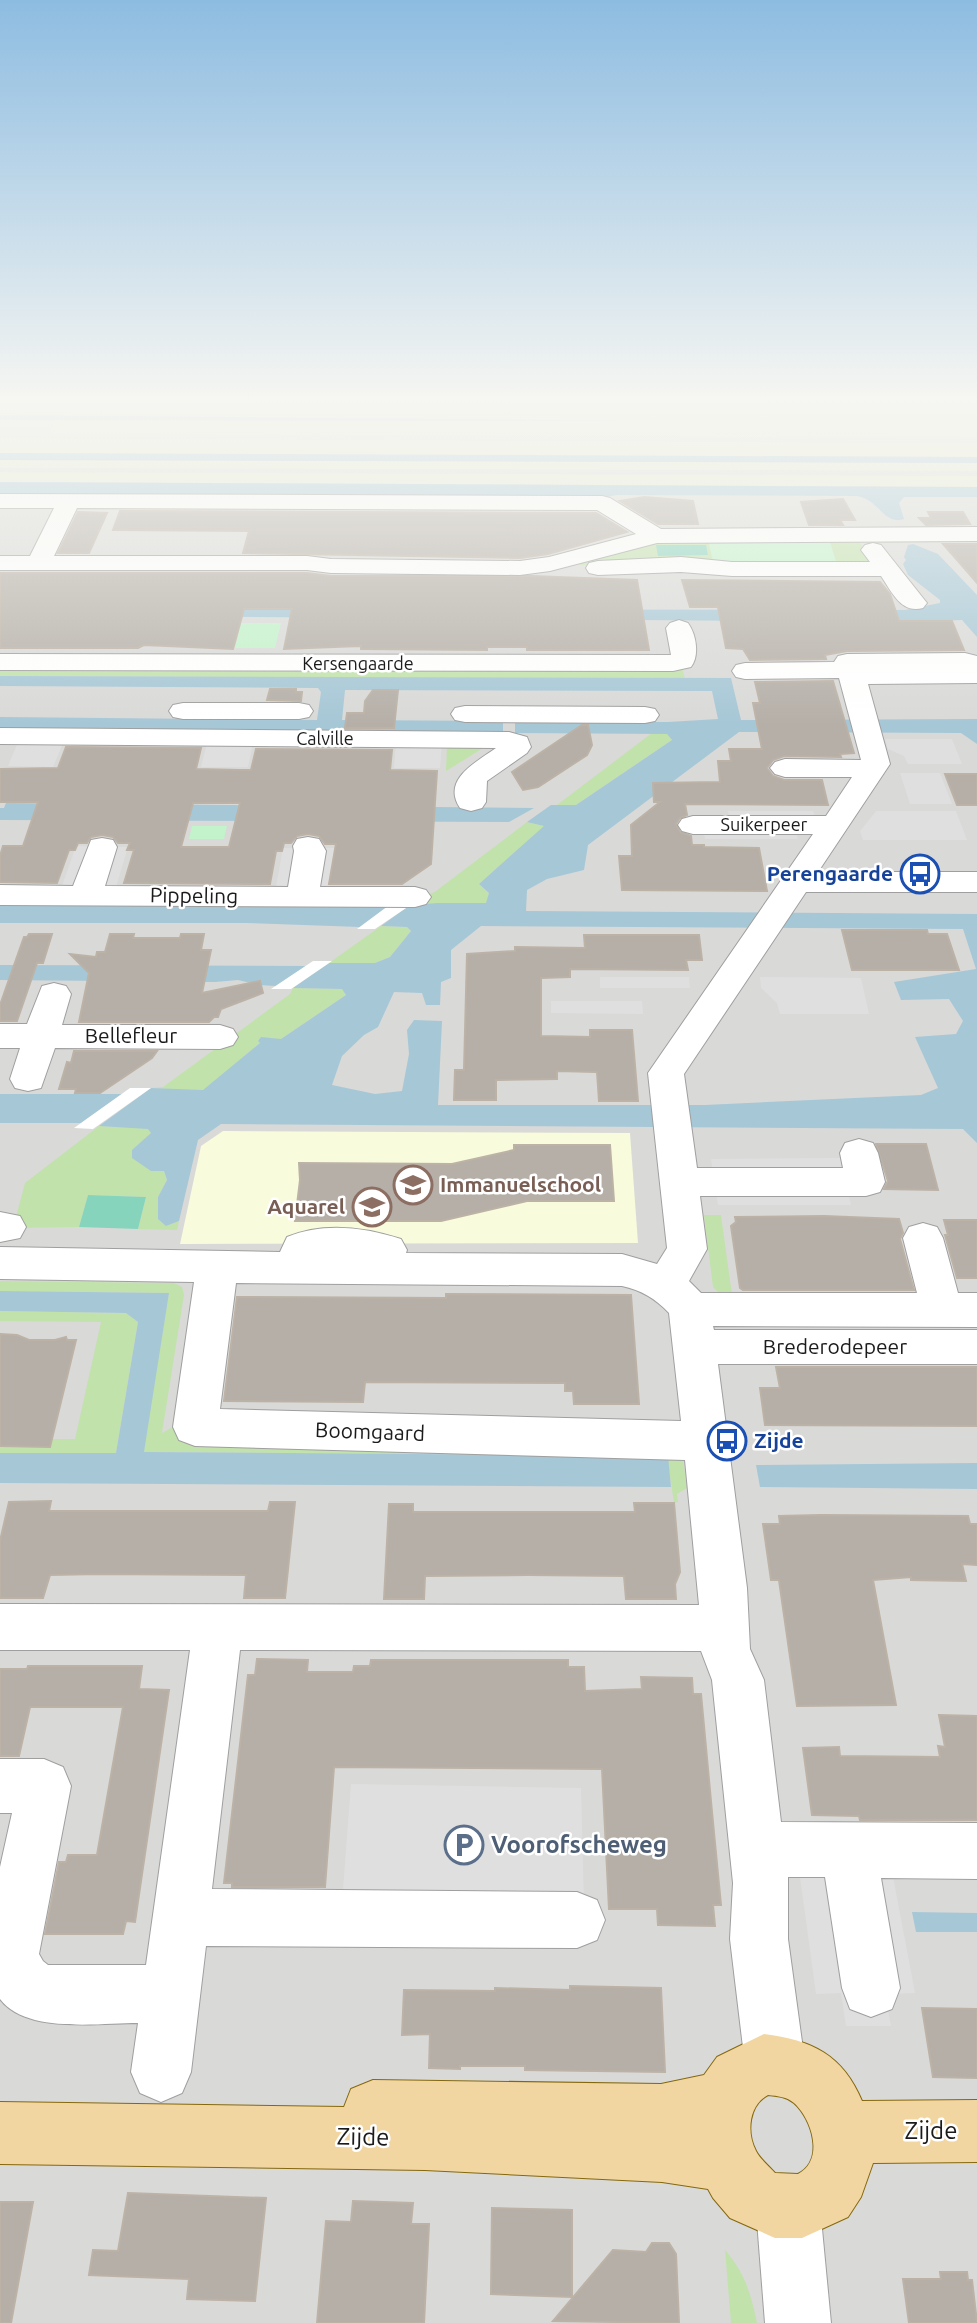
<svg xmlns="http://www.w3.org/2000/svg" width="977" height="2323" font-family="Ubuntu,sans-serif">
<rect width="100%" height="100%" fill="#eceae2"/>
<!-- residential -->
<rect fill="#d9d9d8" x="0" y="400" width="977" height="1923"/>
<!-- education -->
<path fill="#f8fbdc" d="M223 1131 630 1133 638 1243 180 1244 201 1146Z"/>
<!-- farmland -->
<g fill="#e5e9cf">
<path d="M0 400 977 401V438L49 434 56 420 658 421 0 415Z"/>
<path d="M0 438 977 443V457L0 453Z"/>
<path d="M0 460 977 463V471L0 468Z"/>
<path d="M0 472 977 476V487L0 482Z"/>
</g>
<!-- grass -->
<g fill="#c2e2ac">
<path d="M857 539 876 565H870L863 561 580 565V559L657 540Z"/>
<path d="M0 665 682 667 685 679 0 676Z"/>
<path d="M652 733 667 734 672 740 576 805H557Z"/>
<path d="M447 745H488L446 771Z"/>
<path d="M527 822 545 826 479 884 489 893 487 903H437L410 905 436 891Z"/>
<path d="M381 926 407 927 411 931 390 957 375 963H329Z"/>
<path d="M293 988 343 989 346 995 281 1039 261 1042 203 1091 151 1088 163 1087 290 994Z"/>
<path d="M99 1126 148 1128 151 1133 133 1150 164 1171 167 1180 158 1197 166 1226 179 1221 177 1230 138 1229 146 1197 88 1195 79 1227 13 1228 25 1183Z"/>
<path d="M704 1215H721L732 1295 719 1293 713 1287Z"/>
<path d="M0 1281 174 1283 182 1287 184 1295 162 1433 187 1419 680 1438 687 1488 677 1494 678 1502 674 1503 667 1456 143 1452 169 1293 0 1291Z"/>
<path d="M0 1311 126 1313 138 1322 116 1453H0V1446L50 1447 52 1439H75L101 1322 0 1321Z"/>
<path d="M725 2250C745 2273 751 2294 757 2323H731Z"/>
</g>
<!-- park -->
<g fill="#c2f3ca">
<path d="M829 539 836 561H757L747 565 713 561 708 540Z"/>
<path d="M241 623H281L275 648H235Z"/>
<path d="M192 826H227L224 839H189Z"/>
</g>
<!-- pitch -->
<g fill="#87d4bd">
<path d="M656 545H706L708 555 658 556Z"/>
<path d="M88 1195 146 1197 138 1229 79 1227Z"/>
</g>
<!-- parking -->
<g fill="#dfdfdf">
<path d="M885 739H952L962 764H908L904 756 888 749Z"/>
<path d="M18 742 63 743 53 767 8 766Z"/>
<path d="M207 743H253L248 767H201Z"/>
<path d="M396 744H442L440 768H394Z"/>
<path d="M900 773H940L952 804H910Z"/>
<path d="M728 811H813L816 819 795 830 798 839H705L703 830 729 819Z"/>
<path d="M876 811H956L967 840H863L860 831Z"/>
<path d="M76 846 128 847 116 887 62 886Z"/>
<path d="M283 848H334L329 888 276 887Z"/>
<path d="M600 977H689L690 988H600Z"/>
<path d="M760 977 861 978 869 1014H780L777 1003 761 988Z"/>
<path d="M551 1001H642L643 1014 551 1013Z"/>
<path d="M840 1158 851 1205H718L711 1159Z"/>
<path d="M351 1784 581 1788 584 1906 342 1902Z"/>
<path d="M798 1863 891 1866 915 1993 885 1994 891 2026H846L841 1993 816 1994Z"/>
</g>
<!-- water -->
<g fill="#a6c7d6" fill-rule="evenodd">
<path d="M0 415 662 421 0 420Z"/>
<path d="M0 453 977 457V463L0 460Z"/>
<path d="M0 482 977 487V497H904L899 503 904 519C883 525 880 500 857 496L617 495 589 500 0 497Z"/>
<path d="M913 544 938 554 977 595V637L962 620 909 622 0 615V609L905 610 940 603V600L908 575 903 564 906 560 904 557 908 545Z"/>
<path d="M0 676 731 678 741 720 977 719V744L961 733 739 732 588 845 584 870 547 879 527 890 526 911 977 914V1143L963 1129 221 1124 198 1140 179 1221 166 1226 158 1219V1197L167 1180 164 1171H151L132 1158V1150L151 1133 148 1129 99 1126 151 1088 203 1090 260 1043 258 1041 261 1037 281 1039 346 995 342 989 293 988 329 963H375L390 957 411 931 407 927 381 926 410 905 437 903H486L489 893 479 884 544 826 527 822 551 805H576L672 740 667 734 515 733V722H668L718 719 712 691 345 690 342 720 503 721V733L0 728V717L317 720 321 692 318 688 0 686ZM481 926 963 929 976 969 894 982 901 1000 949 999 963 1021 956 1034 915 1037 938 1088 921 1095 705 1105H438L442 1021 414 1020 407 1030 409 1054 402 1091 375 1094 332 1085 342 1056 364 1035 378 1027 394 992 422 993 426 1005H440L441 982 451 978V950Z"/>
<path d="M6 803 534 808 509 822 0 820V808H4Z"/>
<path d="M0 904 390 905 360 927 246 923H0Z"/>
<path d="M0 965 306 966 276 986 259 985 238 980 215 982 0 980Z"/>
<path d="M0 1094H122L81 1123H0Z"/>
<path d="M0 1291 169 1293 144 1452 668 1456 671 1487 0 1483V1453H116L138 1322 126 1313 0 1311Z"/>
<path d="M977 1463V1489L760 1487 756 1465Z"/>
<path d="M912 1912 977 1913V1932H916Z"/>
</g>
<!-- pier -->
<g fill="#fff">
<path d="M392 903 412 904 375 929H357Z"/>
<path d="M313 961H332L291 989H271Z"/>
<path d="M130 1088H151L93 1129 74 1128Z"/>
</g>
<!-- building -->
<g fill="#b5afa8" stroke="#bcb2a6" stroke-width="2" fill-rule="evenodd">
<path d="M644 497 693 501 698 524H658L620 501Z"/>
<path d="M843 499 855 520H840L843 525H809L801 502Z"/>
<path d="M120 511 596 513 627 532 548 554 520 558 243 553 249 531 113 530Z"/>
<path d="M78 512 107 513 89 553H58Z"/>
<path d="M928 512H963L970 524 926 525 919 518H931Z"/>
<path d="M943 544H977V583L958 561Z"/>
<path d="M0 573H307L331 576H531L637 580 649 650H527V647H487V650L361 649V646L284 649 292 609H244L233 649 144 645 138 648H0Z"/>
<path d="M682 580 880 582 890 594 899 621H952L964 650 847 651 825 655 826 659 750 660 743 649 726 648 718 607H690Z"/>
<path d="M833 681 854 753 840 754 841 757 784 756 773 760 767 768 773 776 784 780H822L828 805 685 804 687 815 680 818 676 824 680 832 691 836 692 845H704V847L759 848 767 891 622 890 619 856H632L631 825 660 802H654L653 783 720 782 718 761H731L729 749H762L753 703H760L755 682Z"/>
<path d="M270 689H296V692H302L301 701 267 700Z"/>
<path d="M373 690H398L394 728H345L347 713H364L365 701Z"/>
<path d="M582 725H588L592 745 587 755 538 787 523 790 512 772Z"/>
<path d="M66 747 201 748 196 769 240 770H251L256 749 392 750 390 770 437 771 431 864 402 884H329L336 844H325L319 836 308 834 297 836 291 843H284L282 851H276L270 884 124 883 134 850H127L130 843H118L113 837 102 835 91 837 87 843H78L75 850H69L57 883 0 882V856L3 846H23L38 802H0V769L58 768ZM193 803H240L229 847H181Z"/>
<path d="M945 774H977V805H957Z"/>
<path d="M842 930H927L928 934H947L959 970H852Z"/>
<path d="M29 934H52L43 963H37L17 1021H0V1005L24 937H27Z"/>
<path d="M110 934H134L133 938H180L181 934H204L201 950H211L202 993 260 981 263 993 221 1009 218 1017H214L209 1022H79L89 973 70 954 96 957 97 952H105Z"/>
<path d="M584 935H699L702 960H686L688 970 570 969V977L541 978V1036L590 1037V1030H632L638 1101H599L597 1072 557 1071V1079L496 1080V1100H454L455 1070H464L467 954 515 951V947L585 948Z"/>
<path d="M74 1051H157L152 1058 100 1093H75L76 1089H59L67 1062 71 1063Z"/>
<path d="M876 1144H926L938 1190 884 1189 888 1181Z"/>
<path d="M514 1145H610L614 1201H527L441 1221H295L300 1180 299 1163 452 1164 514 1150Z"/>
<path d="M824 1216 899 1219 903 1233 900 1239 914 1290H743L740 1288 731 1226 736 1222 735 1217Z"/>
<path d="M944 1220H977V1278H957L945 1235H948Z"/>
<path d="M446 1294 631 1295 639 1404H574L573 1391H565V1383L365 1382 363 1402 224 1401 237 1297 446 1298Z"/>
<path d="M0 1334 17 1335 29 1340H55L66 1337 67 1340H76L50 1447 0 1446Z"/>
<path d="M776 1367H977V1426L765 1425 760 1388H780Z"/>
<path d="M51 1501 49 1511H268L270 1502H295L285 1598H244L246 1575 98 1574 50 1575 43 1598H0V1541L9 1502Z"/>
<path d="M634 1503H674L680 1572 675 1584 676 1599H626L624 1576 528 1575 425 1576 424 1599H384L389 1504H413V1512H635Z"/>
<path d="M821 1515 968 1516 970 1524H977V1565L962 1564 966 1581 911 1580V1577L873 1580 896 1705 797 1706 779 1580H771L763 1524H780L779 1516Z"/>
<path d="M257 1659 308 1660 307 1672H353L354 1666H370L371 1660H568V1667H584L585 1691 642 1689 641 1677 692 1678 693 1694H701L712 1812 721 1905H713L715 1926 658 1925 657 1909H609L602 1769 334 1767 325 1887H232V1883H224L248 1675H255Z"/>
<path d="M28 1666H142L139 1689 169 1690 135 1922 126 1921 123 1934H45L59 1862H66L68 1855H97L123 1707H30L19 1756H0V1669H27Z"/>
<path d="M939 1715 977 1716V1820H860L859 1816 812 1815 803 1748 839 1747 840 1756 940 1757 938 1746 945 1747Z"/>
<path d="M570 1986 661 1988 665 2072 525 2070V2066H460V2069L429 2068 430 2034 402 2035 404 1990 495 1991V1988L570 1990Z"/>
<path d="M922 2008 977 2009V2078L933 2077Z"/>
<path d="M128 2193 266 2198 255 2301 187 2299 189 2279 89 2275 93 2250 118 2251Z"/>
<path d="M353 2201 413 2203 411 2224H429L424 2323H317L326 2221 351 2222Z"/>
<path d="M0 2202H33L11 2323H0Z"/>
<path d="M492 2208 572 2210V2297L491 2294Z"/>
<path d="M652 2243H669L676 2254 679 2323 553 2321 613 2250 646 2252Z"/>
<path d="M940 2272H967L968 2280H972L977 2323H909L903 2279H941Z"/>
</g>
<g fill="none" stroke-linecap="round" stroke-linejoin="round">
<defs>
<g id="minor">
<path d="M0 494 602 496 610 498 661 529 977 527V541L657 543 550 571 520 575 331 573 307 570H0V556H30L54 508H0ZM77 508 597 510 636 534 549 557 520 561 331 559 307 556H54Z"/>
<path d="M873 543 881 545 923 598 927 603 923 608C901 614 892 592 881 576H732L681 572 598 575 589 573 586 568 589 563 598 561 681 557 732 562H870L861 550 865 545Z"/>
<path d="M679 620 688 623C696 634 700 655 691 667L673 671 0 670V654L671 655 666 628 670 623Z"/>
<path d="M965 653 977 656V683L868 684 890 764 818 872H977V892H806L684 1074 697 1168H843L840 1153 845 1143 859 1139 873 1143 878 1153 885 1182 880 1192 866 1196H700L707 1249 689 1281 701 1293H917L903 1238 909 1227 923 1223 937 1227 943 1238 958 1293H977V1327L713 1326 714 1330H977V1364H718L747 1588 750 1649 764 1680 781 1822 977 1823V1879L881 1878 900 1988 892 2009 871 2017 850 2009 842 1988 825 1877H788V1939L805 2064 796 2085 775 2094 754 2085 745 2064 730 1939 733 1883 712 1680 701 1651 240 1650 212 1889 577 1892 597 1900 605 1920 597 1940 577 1948 206 1946 191 2072 182 2093 161 2102 140 2093 131 2072 138 2023C99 2023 26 2034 0 1999V1867L12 1813H0V1759H44L63 1767 71 1786 39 1954 43 1961 48 1965H146L190 1650H0V1604L699 1605 685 1460 195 1446 179 1440 173 1427 194 1282 0 1279V1247L280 1252 287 1237C323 1222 364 1227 401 1239L407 1250 406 1253 622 1254 657 1264 667 1248 648 1073 813 834H693L682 831 678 825 682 819 693 816H826L852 777H785L775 774 770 768 775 762 785 759 861 760 839 678 745 679 736 677 732 671 736 665 745 663 834 662 838 656 847 654ZM236 1283 622 1286C641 1290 656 1299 669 1313L681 1421 220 1409Z"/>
<path d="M183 703H299L309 705 313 711 309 717 299 719H183L173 717 169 711 173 705Z"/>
<path d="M465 706 645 707 655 709 659 715 655 721 645 723 465 722 455 720 451 714 455 708Z"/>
<path d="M0 728 509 732 527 737 531 747 527 753 487 781 486 802 482 808 471 811 460 808C441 780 476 762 496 748L0 744Z"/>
<path d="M308 837 319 839 326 851 320 887H415L426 890 431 897 426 904 415 907 0 905V885L73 886 91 840 102 838 113 840 117 847 105 886 288 887 294 851 293 846 297 839Z"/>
<path d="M54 983 66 986 71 994 62 1025H220L233 1029 238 1037 233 1045 220 1049 55 1048 41 1088 28 1091 15 1088 10 1079 20 1048H0V1024H27L42 986Z"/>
<path d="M0 1212 20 1216 26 1227 20 1238 0 1242Z"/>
<path d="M788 2176 811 2185 820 2208 831 2323H765L756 2208 765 2185Z"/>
</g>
<path id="major" d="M764 2034C812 2040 843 2055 862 2101L977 2100V2162L873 2163 861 2197 848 2217 802 2238H775L730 2218 713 2198 708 2189 662 2182 425 2170 0 2164V2102L344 2107 351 2089 373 2080 661 2084 704 2075 717 2057ZM768 2095C778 2096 787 2097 794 2103 812 2119 825 2160 798 2174L775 2173C769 2166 760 2159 756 2151 746 2132 749 2105 768 2095Z"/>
</defs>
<!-- minor casing -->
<use href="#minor" stroke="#9f9f9f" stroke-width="2"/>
<!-- major casing -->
<use href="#major" stroke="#85680e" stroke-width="2"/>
<!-- minor -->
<use href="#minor" fill="#fff" fill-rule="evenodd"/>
<!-- major -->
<use href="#major" fill="#f2d6a1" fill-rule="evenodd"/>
</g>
<!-- sky -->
<linearGradient id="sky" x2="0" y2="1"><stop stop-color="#8dbce1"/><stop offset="0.55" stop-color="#f6f6f2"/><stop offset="1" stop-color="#f6f6f2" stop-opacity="0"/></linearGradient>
<rect width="977" height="725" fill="url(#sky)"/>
<!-- icons -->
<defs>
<symbol id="bus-ring" viewBox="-11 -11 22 22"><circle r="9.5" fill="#fff" stroke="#1a4fb4" stroke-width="1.5"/><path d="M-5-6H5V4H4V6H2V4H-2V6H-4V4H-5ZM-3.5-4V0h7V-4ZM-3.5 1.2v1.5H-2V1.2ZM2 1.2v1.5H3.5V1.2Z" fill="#1a4fb4"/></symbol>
<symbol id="school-ring" viewBox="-11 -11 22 22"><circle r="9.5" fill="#fff" stroke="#8d6e63" stroke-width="1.5"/><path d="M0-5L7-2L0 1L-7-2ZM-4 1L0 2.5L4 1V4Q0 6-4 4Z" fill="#8d6e63"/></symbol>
<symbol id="parking-ring" viewBox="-11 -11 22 22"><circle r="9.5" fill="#fff" stroke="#5c6f8a" stroke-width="1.5"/><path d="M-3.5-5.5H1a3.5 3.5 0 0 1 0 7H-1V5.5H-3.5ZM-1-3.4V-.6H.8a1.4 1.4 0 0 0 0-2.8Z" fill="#5c6f8a"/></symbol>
</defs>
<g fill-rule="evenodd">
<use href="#bus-ring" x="898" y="852" width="44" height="44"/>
<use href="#school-ring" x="391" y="1163" width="44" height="44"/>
<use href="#school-ring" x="350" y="1185" width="44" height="44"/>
<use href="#bus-ring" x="705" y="1419" width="44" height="44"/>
<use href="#parking-ring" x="442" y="1823" width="44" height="44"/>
</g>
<g text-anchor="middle" stroke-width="5" stroke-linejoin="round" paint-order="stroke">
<!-- far-street labels -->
<g font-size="18" fill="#1b1b1b" stroke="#fff">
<text x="358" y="670">Kersengaarde</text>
<text x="325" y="745">Calville</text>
<text x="764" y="831">Suikerpeer</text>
</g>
<!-- transit labels -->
<g font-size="21" font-weight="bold" fill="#164399" stroke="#fff" text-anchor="end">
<text x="893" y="881">Perengaarde</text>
<text x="754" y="1448" text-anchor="start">Zijde</text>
</g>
<!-- street labels -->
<g font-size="21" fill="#1b1b1b" stroke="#fff">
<text transform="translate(194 896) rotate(1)" y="7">Pippeling</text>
<text x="131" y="1043">Bellefleur</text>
<text x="835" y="1354">Brederodepeer</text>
<text transform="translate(370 1432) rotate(2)" y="7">Boomgaard</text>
</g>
<!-- education labels -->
<g font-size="21" font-weight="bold" fill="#785e54" stroke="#fff" text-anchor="start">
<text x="440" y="1192">Immanuelschool</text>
<text x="345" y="1214" text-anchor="end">Aquarel</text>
</g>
<!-- near-service labels -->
<g font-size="24" font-weight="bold" fill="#4e5e75" stroke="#fff" text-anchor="start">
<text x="491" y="1853">Voorofscheweg</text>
</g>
<!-- near-street labels -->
<g font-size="24" fill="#1b1b1b" stroke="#fff">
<text x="931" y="2139">Zijde</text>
<text transform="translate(363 2137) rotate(1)" y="8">Zijde</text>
</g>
</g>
</svg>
